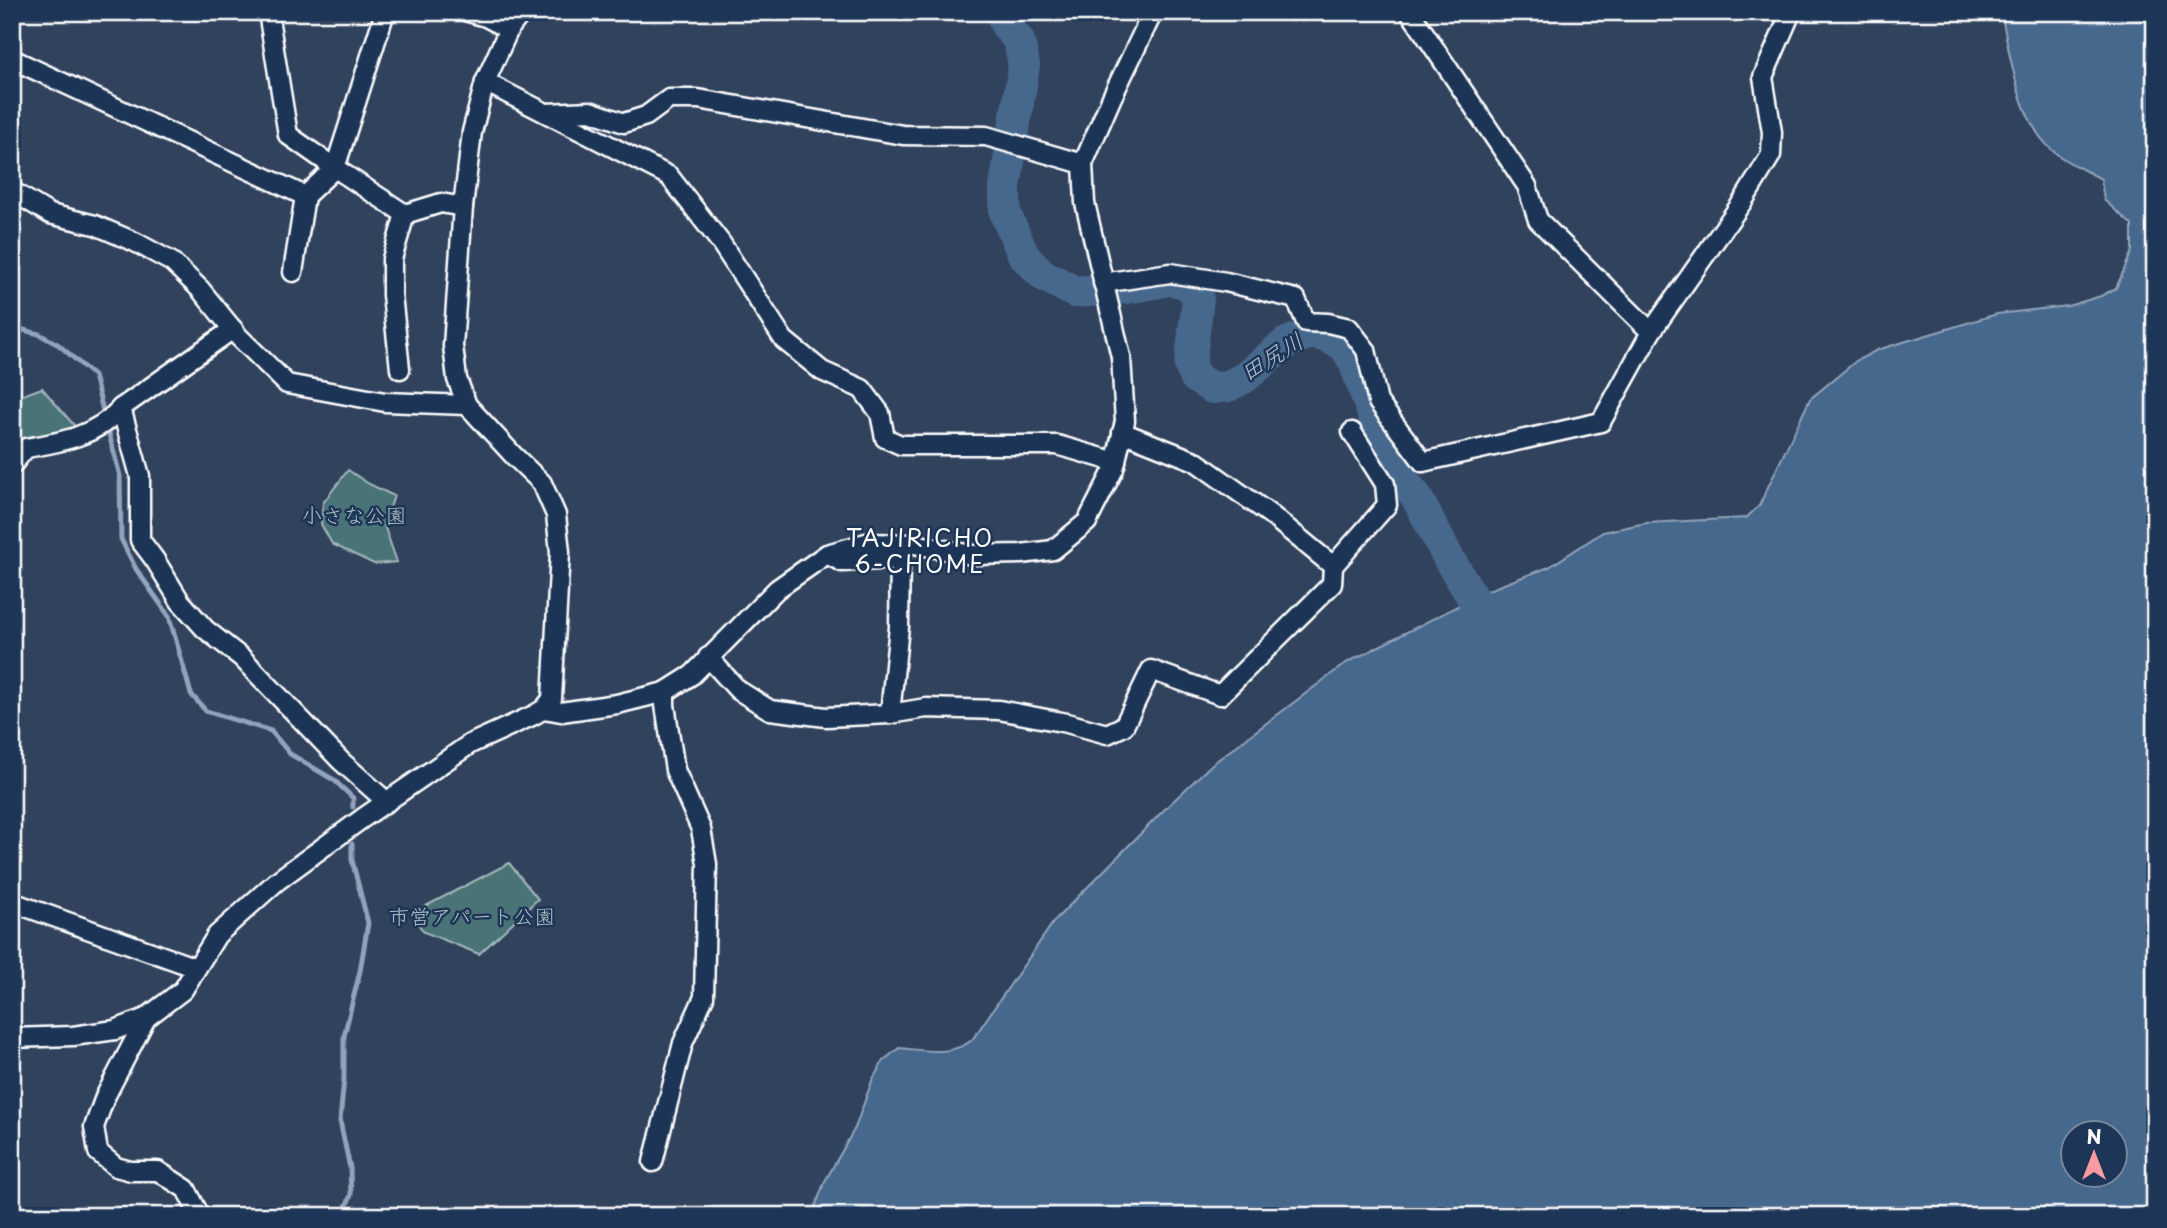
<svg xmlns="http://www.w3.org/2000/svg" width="2167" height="1228" font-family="'Playpen Sans','Klee One',sans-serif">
<rect width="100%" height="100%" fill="#31425d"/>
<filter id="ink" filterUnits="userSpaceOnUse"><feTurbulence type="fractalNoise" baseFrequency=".0143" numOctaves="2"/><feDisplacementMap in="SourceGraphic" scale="14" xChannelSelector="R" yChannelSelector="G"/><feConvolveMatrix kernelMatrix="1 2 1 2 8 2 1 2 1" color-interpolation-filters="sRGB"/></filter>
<g filter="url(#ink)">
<!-- green -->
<g fill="#4a7377" stroke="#a4b9bb" stroke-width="2">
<path d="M42 388 79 431 12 462V399Z"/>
<path d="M348 470 369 484 394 496 384 525 397 562 374 564 332 544 321 524 323 503Z"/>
<path d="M509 863 538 899 479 954 424 932 415 920 420 909Z"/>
</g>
<!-- water -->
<path fill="#47688d" stroke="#91a4bb" stroke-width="2" fill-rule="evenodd" d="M2001 12H2155V1216H812L824 1183 855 1128 872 1081 883 1061 899 1048C925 1050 950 1057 972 1040L1055 920 1167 807 1211 765 1346 663 1491 589 1549 567 1603 532 1646 523 1746 518 1759 506 1810 399 1856 361 1877 350 1997 314 2068 306 2101 296 2116 288 2121 277 2132 251V225L2104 200 2101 179C2087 171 2071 165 2058 155 2018 126 2011 58 2001 12ZM2072 1134H2114V1176H2072Z"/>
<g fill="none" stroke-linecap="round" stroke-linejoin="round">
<!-- stream -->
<g stroke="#91a4bb" stroke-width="5">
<path d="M12 327 39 334 59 345 94 376 120 476 121 539 136 569 169 616 191 694 206 711 271 731 290 754 334 780 353 798V807"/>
<path d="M342 1216 351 1195 350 1168 340 1121 344 1078V1036L360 971 368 923 352 860V844"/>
</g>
<!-- river -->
<path stroke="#47688d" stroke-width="32" d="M1001 12 1006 25 1019 41 1024 65 1005 187V213L1024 256 1043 275 1075 292 1127 288 1169 280 1183 282 1193 289 1198 299 1190 366 1196 378 1212 388 1228 386 1244 378 1286 343 1311 333 1327 337 1345 346 1354 362 1374 417 1405 483 1416 496 1450 561 1473 598"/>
<defs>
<g id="minor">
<path d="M268 12 288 135 335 168 405 214 441 203 463 207"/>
<path d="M468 12 486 17 509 29"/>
<path d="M12 59 305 196 335 168 385 12"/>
<path d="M485 82 669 176 721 243 784 340 822 371 862 389 880 413 885 438 901 445H1057L1116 462"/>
<path d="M547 113 590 111 624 123 646 116 669 99H698L903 135 986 136 1083 164"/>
<path d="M12 191 50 214 95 225 135 242 172 262 200 289 239 337 287 384 385 402 467 405"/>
<path d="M293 272 305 196"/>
<path d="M1103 283 1170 273 1226 282 1296 299 1306 322 1328 323 1349 328 1366 350 1378 402 1423 462 1601 422 1651 332 1538 220 1527 186 1410 12"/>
<path d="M1651 332 1743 201 1771 155 1772 132 1763 77 1789 17V12"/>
<path d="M400 369 392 295V259L405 214"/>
<path d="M121 408 140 476V540L155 560 180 601 205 629 242 658 341 761 387 802"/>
<path d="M12 465 26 448C62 442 96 436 121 408L233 329"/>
<path d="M827 554 842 562 900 559 899 627 890 714"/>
<path d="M1333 566 1387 505 1385 484 1352 432"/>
<path d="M708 657 738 690 770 710 826 717 890 714 926 708 999 710 1067 723 1107 734 1124 726 1151 670 1220 695 1332 584 1333 566 1271 515 1195 461 1122 432"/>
<path d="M544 709 561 712 617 704 665 692 692 675 777 589 827 554 866 543 914 544 972 555 1021 554 1053 550 1087 522 1114 469 1125 421 1121 357 1085 203 1083 164 1112 97 1153 12"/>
<path d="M12 902 196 968"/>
<path d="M146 1018 105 1097 94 1127 98 1152 116 1167 131 1171H158L186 1189 200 1216"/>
<path d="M12 1038 73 1036 115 1030 146 1018 183 990 217 935 277 881 363 818 470 744 534 715 544 709 552 699 560 552 556 515 542 483 514 456 467 405 457 379 453 346 463 207 472 132 485 82 509 29 522 12"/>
<path d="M653 1162 683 1043 704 997 707 864 701 829 675 770 665 705V692"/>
</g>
</defs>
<!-- minor casing -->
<use href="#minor" stroke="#fff" stroke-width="23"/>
<!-- minor -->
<use href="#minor" stroke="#1d3557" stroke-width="18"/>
</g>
</g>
<g text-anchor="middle" stroke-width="5" stroke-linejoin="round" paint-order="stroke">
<!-- park labels -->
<g font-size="21" fill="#aec0c2" stroke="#1d3557">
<text x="354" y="523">小さな公園</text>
<text x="472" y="924">市営アパート公園</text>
</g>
<!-- water labels -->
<g font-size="23" font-style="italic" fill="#b5c3d1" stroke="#1d3557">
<text transform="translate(1272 357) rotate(-32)" y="8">田尻川</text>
</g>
<!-- neighbourhood labels -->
<g font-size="23" letter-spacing="2" fill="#fff" stroke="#1d3557">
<text x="920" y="547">TAJIRICHO<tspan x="920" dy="26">6-CHOME</tspan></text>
</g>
</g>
<!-- margin -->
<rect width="2167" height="1228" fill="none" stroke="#1d3557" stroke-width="42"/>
<rect x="21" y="21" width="2125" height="1186" fill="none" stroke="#fff" stroke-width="2.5" filter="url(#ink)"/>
<!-- north arrow -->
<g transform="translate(2094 1154)"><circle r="33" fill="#1d3557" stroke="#77869a" stroke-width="2"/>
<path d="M0-5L12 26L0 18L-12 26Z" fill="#ff9aa2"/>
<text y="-10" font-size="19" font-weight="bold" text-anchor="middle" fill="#ffffff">N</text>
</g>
</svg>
